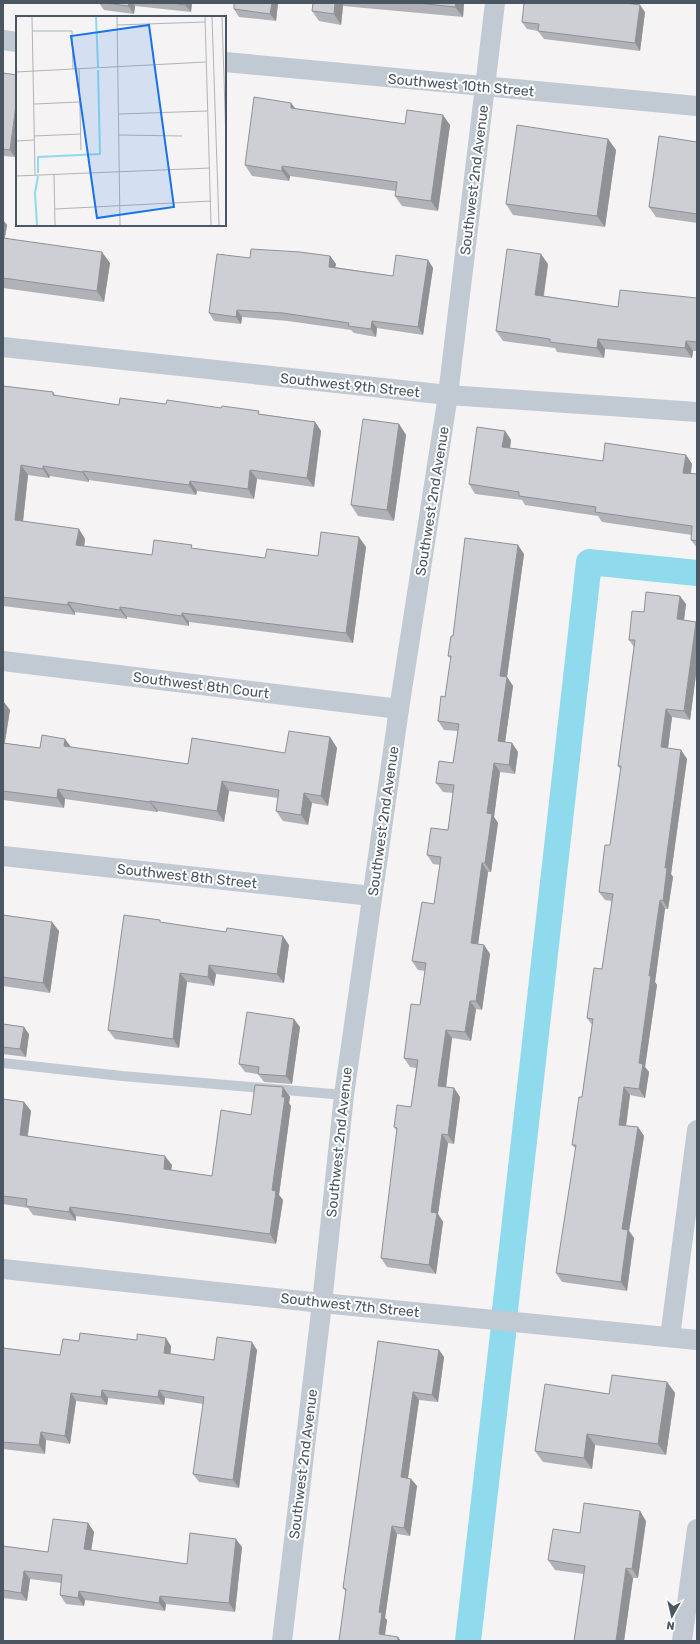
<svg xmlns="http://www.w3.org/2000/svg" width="700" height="1644" font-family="Rubik,sans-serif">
<rect width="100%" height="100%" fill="#f5f3f3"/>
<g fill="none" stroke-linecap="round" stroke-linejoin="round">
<!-- canal -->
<g stroke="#90daee" stroke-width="26">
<path d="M505 1310 589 562 697 573"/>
<path d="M468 1641 503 1334"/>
</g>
<!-- lane -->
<path stroke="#c1cad2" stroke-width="10" d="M3 1063 122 1076 344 1095"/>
<!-- street -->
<g stroke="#c1cad2" stroke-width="20">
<path d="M3 40 17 42"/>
<path d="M225 62 697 106"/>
<path d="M3 347 448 395 697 412"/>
<path d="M3 661 399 709"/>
<path d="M3 856 372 896"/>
<path d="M3 1269 322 1303 697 1340"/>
<path d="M670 1337 697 1130"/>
<path d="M282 1641 322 1303 344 1095 399 709 448 395 495 3"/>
<path d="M682 1641 697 1529"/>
</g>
</g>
<!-- wall -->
<g fill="#b0b2b7">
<path d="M99 3H192L191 12 135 6 134 14 104 10Z"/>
<path d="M278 3 276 21 239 17 234 9Z"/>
<path d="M313 3H464L463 17 343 6 341 25 319 21 312 11Z"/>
<path d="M645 12 640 51 544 39 538 31 527 29 522 22Z"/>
<path d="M3 73 15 157 3 156Z"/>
<path d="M291 103 296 109 405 124 450 125 438 211 402 206 395 196V191L290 176 289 181 252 176 245 165Z"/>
<path d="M608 139 616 150 605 227 513 215 506 204Z"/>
<path d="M697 142V223L656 217 649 207Z"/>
<path d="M3 220 7 225 5 238 110 263 104 302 3 288Z"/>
<path d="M330 256 336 264 335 267 393 276 428 260 433 268 423 335 377 328 376 337 354 333 351 330 288 321 242 317 241 324 214 321 209 313 250 258Z"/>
<path d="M548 264 544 296 618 307 697 298V351H693L692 358 605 349 604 358 557 352 555 348 503 341 496 331Z"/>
<path d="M3 386 53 392 56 396 119 405 166 404 261 414 315 422 321 431 314 487 257 479 254 499 197 491 196 495 89 480V482L50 476 49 478 28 475 23 521 85 539 84 546 152 555 194 549 265 558 318 556 366 547 353 643 189 622V626L127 617V619L75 612V615L3 606Z"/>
<path d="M399 424 406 435 394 521 358 516 351 505Z"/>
<path d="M505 431 511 440 510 448 603 461 686 455 692 464 691 473 697 474V548L691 540 692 535 602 522 598 516 525 505 522 500 475 494 469 484Z"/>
<path d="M524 554 507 677 513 686 505 742 512 743 518 752 515 774 500 772 494 817 498 823 491 872H488L478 944 484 945 490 954 482 1010 476 1009 471 1041 452 1038 446 1087 454 1088 460 1097 454 1144 448 1143 438 1214 443 1222 436 1274 387 1267 381 1258 397 1131 394 1127 411 1107 416 1068 410 1067 404 1058 420 1005 425 971 418 970 412 961 434 904 440 865 433 864 427 855 448 830 453 793 443 792 436 783 453 763 458 731 444 730 438 721 445 697 451 659 448 656 453 636Z"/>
<path d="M686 604 684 620 696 622 697 623V667L690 720 672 717 668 748 681 750 687 759 671 874 673 877 668 909H665L655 982 657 985 645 1067 649 1072 645 1098 630 1095 626 1126 638 1127 644 1136 629 1231 634 1238 627 1291 562 1282 556 1273 576 1149 572 1145 582 1097 592 1025 587 1018 602 969 612 901 605 900 599 892 610 845 621 770 618 766 634 647 629 640 644 612Z"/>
<path d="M3 701 10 710 5 743 40 748 65 739 71 747 188 764 285 753 330 737 337 748 328 806 312 803 308 825 283 821 276 811 278 798 229 791 224 822 158 811 157 812 65 799 64 808 3 800Z"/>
<path d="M3 915 59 931 50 993 3 986Z"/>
<path d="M162 923 289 945 284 983 216 974 214 986 187 982 179 1048 115 1039 108 1030Z"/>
<path d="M3 1024 29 1034 26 1057 3 1054Z"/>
<path d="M300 1027 292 1084 264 1082 258 1074 245 1072 239 1064Z"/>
<path d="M283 1087 290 1097 289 1103 291 1106 279 1195 283 1200 276 1244 76 1216V1221L33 1215 28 1208 3 1204V1099L24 1102 31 1111 28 1136 172 1165 171 1170 212 1176 251 1115Z"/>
<path d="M79 1341 171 1346 170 1354 214 1360 257 1350 239 1488 199 1482 193 1474 203 1404 165 1398 164 1405 108 1398 107 1405 76 1401 70 1444 46 1440 45 1454 3 1449V1348L60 1355Z"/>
<path d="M378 1341 439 1350 444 1357 438 1402 419 1400 408 1478 411 1479 417 1486 410 1536 397 1534 385 1618 387 1620 385 1635 339 1641 346 1592 343 1588Z"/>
<path d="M667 1382 675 1393 666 1455 595 1445 592 1469 543 1462 535 1451 609 1394Z"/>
<path d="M646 1521 638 1578H633L624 1641H574L584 1574 555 1570 548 1560 580 1533Z"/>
<path d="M88 1523 94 1532 91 1550 187 1564 242 1547 235 1612 166 1604 165 1611 85 1600 84 1606 66 1604 60 1595 61 1583 30 1579 27 1601 3 1598V1546L48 1552Z"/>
</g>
<!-- shaded-wall -->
<g fill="#909195">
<path d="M129 3H133L135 6 134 14 128 6Z"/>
<path d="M186 3H192L191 12 185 5Z"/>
<path d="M272 3H278L276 21 270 14Z"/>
<path d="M335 3H342L343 6 341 25 334 14Z"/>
<path d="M456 3H464L463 17 455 7Z"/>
<path d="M640 5 645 12 640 51 635 43Z"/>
<path d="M17 97V143L15 157 10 150Z"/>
<path d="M291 103 298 113 291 108Z"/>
<path d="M443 115 450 125 438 211 431 201Z"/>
<path d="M608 139 616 150 605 227 597 216Z"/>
<path d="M282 166 290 176 289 181 282 171Z"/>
<path d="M3 220 7 225 3 248Z"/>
<path d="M102 252 110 263 104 302 97 291Z"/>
<path d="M541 254 548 264 542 305 535 295Z"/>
<path d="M330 256 336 264 334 274 329 267Z"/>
<path d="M428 260 433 268 423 335 418 327Z"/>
<path d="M237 310 242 317 241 324 236 317Z"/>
<path d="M372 321 377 328 376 337 371 329Z"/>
<path d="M598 339 605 349 604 358 597 348Z"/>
<path d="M686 341 693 351 692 358 685 348Z"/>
<path d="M315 422 321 431 314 487 307 478Z"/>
<path d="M399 424 406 435 394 521 387 510Z"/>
<path d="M505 431 511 440 509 456 502 447Z"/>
<path d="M686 455 692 464 689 482 683 473Z"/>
<path d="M21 465 28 475 22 530 15 520Z"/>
<path d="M43 466 50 476 49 478 43 469Z"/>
<path d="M250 470 257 479 254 499 248 489Z"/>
<path d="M83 471 89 480V482L82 472Z"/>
<path d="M190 481 197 491 196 495 189 485Z"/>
<path d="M79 529 85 539 83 555 76 545Z"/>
<path d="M359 537 366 547 353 643 346 633Z"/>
<path d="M518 545 524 554 507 677 513 686 504 750 498 741 500 676Z"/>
<path d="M680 596 686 604 683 628 677 619Z"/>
<path d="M68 602 75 612V615L68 605Z"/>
<path d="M120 607 127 617V619L120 610Z"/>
<path d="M182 613 189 622V626L182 616Z"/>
<path d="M696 622 697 623V667L690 720 684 711Z"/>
<path d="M3 701 10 710 3 752Z"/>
<path d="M666 709 672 717 667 756 661 747Z"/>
<path d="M330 737 337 748 328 806 321 796Z"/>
<path d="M65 739 72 749 64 746Z"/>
<path d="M512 743 518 752 515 774 509 765Z"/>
<path d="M681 750 687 759 671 874 673 877 668 909 663 901 665 868Z"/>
<path d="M494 763 500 772 494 817 498 823 491 872 485 863 487 813Z"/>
<path d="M222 781 229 791 224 822 217 811Z"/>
<path d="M58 789 65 799 64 808 57 798Z"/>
<path d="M304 793 312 803 308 825 301 815Z"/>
<path d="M150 801 158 811 157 812 150 802Z"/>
<path d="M482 863 488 872 477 952 471 943Z"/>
<path d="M660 900 665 909 655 982 657 985 645 1067 649 1072 645 1098 639 1089V1063L649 976Z"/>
<path d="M52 922 59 931 50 993 43 983Z"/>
<path d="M283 936 289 945 284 983 277 974Z"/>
<path d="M484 945 490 954 482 1010 476 1001Z"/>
<path d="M209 965 216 974 214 986 208 977Z"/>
<path d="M180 973 187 982 179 1048 173 1039Z"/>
<path d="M470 1001 476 1009 471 1041 465 1032Z"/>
<path d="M294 1019 300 1027 292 1084 286 1076Z"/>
<path d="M24 1027 29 1034 26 1057 20 1049Z"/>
<path d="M446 1030 452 1038 445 1095 438 1086Z"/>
<path d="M283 1087 290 1097 289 1103 291 1106 279 1195 283 1200 276 1244 270 1234 272 1190Z"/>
<path d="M624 1087 630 1095 625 1133 619 1125Z"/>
<path d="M454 1088 460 1097 454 1144 448 1135Z"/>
<path d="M24 1102 31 1111 26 1144 20 1135Z"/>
<path d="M638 1127 644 1136 629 1231 634 1238 627 1291 621 1282 622 1229Z"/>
<path d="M442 1134 448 1143 438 1214 443 1222 436 1274 429 1265 431 1212Z"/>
<path d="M165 1156 172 1165 170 1178 164 1169Z"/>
<path d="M70 1207 76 1216V1221L69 1212Z"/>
<path d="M166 1338 171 1346 170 1361 164 1353Z"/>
<path d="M252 1342 257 1350 239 1488 233 1480Z"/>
<path d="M439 1350 444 1357 438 1402 432 1395Z"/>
<path d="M667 1382 675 1393 666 1455 658 1444Z"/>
<path d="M102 1390 108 1398 107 1405 101 1397Z"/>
<path d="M159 1390 165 1398 164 1405 158 1397Z"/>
<path d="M413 1392 419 1400 407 1485 401 1477Z"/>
<path d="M71 1393 76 1401 70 1444 65 1436Z"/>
<path d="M41 1432 46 1440 45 1454 39 1445Z"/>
<path d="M587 1434 595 1445 592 1469 584 1458Z"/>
<path d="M411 1479 417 1486 410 1536 404 1528Z"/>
<path d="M640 1511 646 1521 638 1578 632 1569Z"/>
<path d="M88 1523 94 1532 90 1558 84 1549Z"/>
<path d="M392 1526 397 1534 385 1618 387 1620 384 1641 379 1634V1612Z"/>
<path d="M236 1539 242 1547 235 1612 229 1603Z"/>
<path d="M626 1568 633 1578 624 1641H616Z"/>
<path d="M24 1571 30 1579 27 1601 21 1593Z"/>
<path d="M79 1591 85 1600 84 1606 78 1598Z"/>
<path d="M160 1596 166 1604 165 1611 159 1603Z"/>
<path d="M398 1637 401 1641H398Z"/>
</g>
<!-- building -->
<g fill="#cdcfd5" stroke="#909195">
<path d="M106 3H129L128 6Z"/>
<path d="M172 3H186L185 5Z"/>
<path d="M234 3H272L270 14 234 9Z"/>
<path d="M313 3H335L334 14 312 11Z"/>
<path d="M417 3H456L455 7Z"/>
<path d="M524 3H626L640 5 635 43 538 31 539 24 522 22Z"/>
<path d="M3 73 17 75V97L10 150 3 149Z"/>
<path d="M254 97 291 103V108L405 124 407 110 443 115 431 201 395 196 397 182 282 166V171L245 165Z"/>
<path d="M517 125 608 139 597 216 506 204Z"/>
<path d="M659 136 697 142V214L649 207Z"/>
<path d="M3 238 102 252 97 291 3 278Z"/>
<path d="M251 249 300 252 330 256 329 267 393 276 396 255 428 260 418 327 372 321 371 329 348 326 349 323 283 313 237 310 236 317 209 313 217 254 250 258Z"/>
<path d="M507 249 541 254 535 295 618 307 620 290 697 298V342L686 341 685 348 598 339 597 348 550 342V339L496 331Z"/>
<path d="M3 386 53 392V395L119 405 120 398 166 404 167 400 221 408 222 406 259 411 258 414 315 422 307 478 250 470 248 489 190 481 189 485 83 471 82 472 43 466V469L21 465 15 520 79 529 76 545 152 555 154 540 192 545 191 548 265 558 267 549 318 556 321 532 359 537 346 633 182 613V616L120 607V610L68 602V605L3 597Z"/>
<path d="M363 419 399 424 387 510 351 505Z"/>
<path d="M477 427 505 431 502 447 603 461 605 443 686 455 683 473 697 474V541L691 540 692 526 595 512 596 507 519 496V492L469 484Z"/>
<path d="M465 538 518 545 500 676 507 677 498 741 512 743 509 765 494 763 487 813 492 814 485 863H482L471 943 484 945 476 1001H470L465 1032 446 1030 438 1086 454 1088 448 1135 442 1134 431 1212 437 1213 429 1265 381 1258 397 1128 394 1127 397 1105 411 1107 418 1060 404 1058 411 1004 420 1005 426 963 412 961 422 902 434 904 441 857 427 855 431 828 448 830 454 785 436 783 439 761 453 763 459 724 438 721 441 696 445 697 451 656H448L451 636H453Z"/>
<path d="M646 592 680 596 677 619 696 622 684 711 666 709 661 747 681 750 665 868H667L663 901 660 900 649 976H651L639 1063 643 1064 639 1089 624 1087 619 1125 638 1127 622 1229 628 1230 621 1282 556 1273 576 1145H572L579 1097H582L593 1019 587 1018 594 968 602 969 613 894 599 892 605 845H610L621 766H618L635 640H629L632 611 644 612Z"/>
<path d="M289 731 330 737 321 796 304 793 301 815 276 811 279 790 222 781 217 811 150 801V802L58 789 57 798 3 791V743L40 748 42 735 65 739 64 746 188 764 192 738 285 753Z"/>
<path d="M3 915 52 922 43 983 3 977Z"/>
<path d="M124 915 160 920V922L226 932 227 928 283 936 277 974 209 965 208 977 180 973 173 1039 108 1030Z"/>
<path d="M247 1012 294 1019 286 1076 258 1074 259 1067 239 1064Z"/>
<path d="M3 1024 24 1027 20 1049 3 1047Z"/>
<path d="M255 1085 283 1087 282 1097H285L272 1190 276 1191 270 1234 70 1207 69 1212 26 1206 27 1199 3 1196V1099L24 1102 20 1135 165 1156 164 1169 212 1176 221 1110 251 1115Z"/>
<path d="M80 1333 137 1340V1334L166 1338 164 1353 214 1360 217 1337 252 1342 233 1480 193 1474 204 1397 159 1390 158 1397 102 1390 101 1397 71 1393 65 1436 41 1432 39 1445 3 1442V1348L60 1355 63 1339 79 1341Z"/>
<path d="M378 1341 439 1350 432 1395 413 1392 401 1477 411 1479 404 1528 392 1526 379 1612 382 1613 379 1634 398 1637V1641H339L346 1589 343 1588Z"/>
<path d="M612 1375 667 1382 658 1444 587 1434 584 1458 535 1451 545 1384 609 1394Z"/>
<path d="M584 1503 640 1511 632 1569 626 1568 616 1641H574L585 1566 548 1560 553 1529 580 1533Z"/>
<path d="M53 1519 88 1523 84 1549 187 1564 190 1533 236 1539 229 1603 160 1596 159 1603 79 1591 78 1598 60 1595 62 1575 24 1571 21 1593 3 1590V1546L48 1552Z"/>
</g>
<g text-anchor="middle" stroke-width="4" stroke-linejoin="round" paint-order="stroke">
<!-- street labels -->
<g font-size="14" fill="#4a5661" stroke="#fff">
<text transform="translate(461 85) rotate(5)" y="5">Southwest 10th Street</text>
<text transform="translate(474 180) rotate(-83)" y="5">Southwest 2nd Avenue</text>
<text transform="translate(350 385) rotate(6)" y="5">Southwest 9th Street</text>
<text transform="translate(432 501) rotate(-81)" y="5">Southwest 2nd Avenue</text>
<text transform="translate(201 685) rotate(7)" y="5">Southwest 8th Court</text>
<text transform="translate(383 821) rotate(-82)" y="5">Southwest 2nd Avenue</text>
<text transform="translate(187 876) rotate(6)" y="5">Southwest 8th Street</text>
<text transform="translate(339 1142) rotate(-84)" y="5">Southwest 2nd Avenue</text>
<text transform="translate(350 1305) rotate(6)" y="5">Southwest 7th Street</text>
<text transform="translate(303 1464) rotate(-83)" y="5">Southwest 2nd Avenue</text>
</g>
</g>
<!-- overview -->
<g transform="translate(16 16)">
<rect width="210" height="210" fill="#f5f3f3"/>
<path fill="none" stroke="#90daee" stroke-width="2" d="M80 1 82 51M22 157V141L84 138 82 54M21 209 19 177 22 160"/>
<path fill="none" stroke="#b1b4b9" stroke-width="1" d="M16 1 19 159M101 1 104 209M189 1 195 209M196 1 203 209M206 1 210 124M101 9 189 6M16 15H56L57 53M63 53 65 134M0 56 190 46M18 88 63 86M103 98 191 95M103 119 166 120M18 120 65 118M0 125 18 124M38 158 39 209M0 160 194 152M39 193 195 185"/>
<path fill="#1a73e8" fill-opacity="0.15" stroke="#1a73e8" stroke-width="2" d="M133 9 158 191 81 202 55 20Z"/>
<rect width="210" height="210" fill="none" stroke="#4a5661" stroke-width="2"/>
</g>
<!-- border -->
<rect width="700" height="1644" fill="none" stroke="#4a5661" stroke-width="8"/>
<!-- north arrow -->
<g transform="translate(672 1616) rotate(188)" stroke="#ffffff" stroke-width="3" paint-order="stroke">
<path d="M0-3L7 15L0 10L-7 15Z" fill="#4a5661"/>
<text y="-6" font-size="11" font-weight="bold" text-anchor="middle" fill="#4a5661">N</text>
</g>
</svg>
